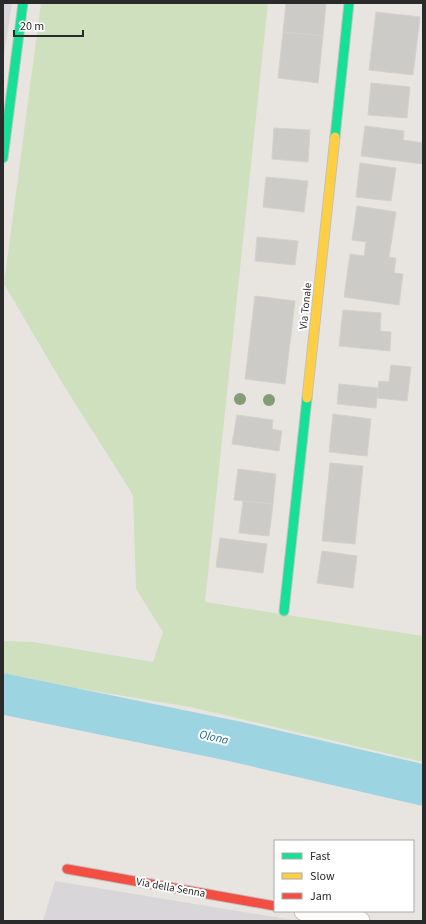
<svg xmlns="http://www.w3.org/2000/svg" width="426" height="924" font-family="'Source Sans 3',sans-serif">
<rect width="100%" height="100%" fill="#e8e5e1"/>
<!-- industrial -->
<g fill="#d8d6d8">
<path d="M3 3H12L3 61Z"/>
<path d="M55 881 299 921H43Z"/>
</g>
<!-- green -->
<path fill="#cee0be" d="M41 3H268L205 602 423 636V762L190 707 3 676V641L33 642 153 662 163 632 136 589 133 495 61 381 4 284Z"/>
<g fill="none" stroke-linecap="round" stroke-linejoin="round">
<!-- river -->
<path stroke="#9dd4e1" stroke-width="41" d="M3 694 233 741 423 785"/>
</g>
<!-- building -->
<g fill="#cdcbc8" stroke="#d3d0cd">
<path d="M286 3H326L323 36 283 32Z"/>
<path d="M376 12 420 17 413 75 369 70Z"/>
<path d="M283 32 323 36 318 83 278 78Z"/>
<path d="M371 83 410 87 407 118 368 115Z"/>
<path d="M365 126 404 131 403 140 423 143V164L361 156Z"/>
<path d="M274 128 310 130 308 162 272 159Z"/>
<path d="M360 163 396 168 391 201 356 197Z"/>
<path d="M266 177 308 181 304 212 263 207Z"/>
<path d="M357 206 396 212 389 257 396 258 394 273 403 274 399 305 344 297 350 254 364 256 366 242 352 240Z"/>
<path d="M257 237 298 241 295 265 255 261Z"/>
<path d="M255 296 295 301 285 384 245 379Z"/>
<path d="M343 310 381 313 380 331 391 332 390 351 339 346Z"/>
<path d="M391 365 411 367 407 401 377 398 379 381 389 382Z"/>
<path d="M339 384 378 388 376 408 337 404Z"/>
<path d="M333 414 371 419 367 456 329 452Z"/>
<path d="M237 415 273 420 272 429 282 431 279 451 232 444Z"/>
<path d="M330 463 363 466 355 544 322 541Z"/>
<path d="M238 469 276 474 273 504 234 500Z"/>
<path d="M243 501 273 504 269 536 239 533Z"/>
<path d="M220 538 267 544 263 573 216 567Z"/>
<path d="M322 551 357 556 353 588 317 583Z"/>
</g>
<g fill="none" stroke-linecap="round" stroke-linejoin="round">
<defs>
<path id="street" d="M304 911 360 921"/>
<g id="fast">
<path d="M335 137 349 3"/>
<path d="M3 158 23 3"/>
<path d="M284 611 307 398"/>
</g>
<path id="slow" d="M307 398 335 137"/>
<path id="jam" d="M67 869 275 906"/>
</defs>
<!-- street casing -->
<use href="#street" stroke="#c2c1c0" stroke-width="21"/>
<!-- fast casing -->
<use href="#fast" stroke="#c2c1c0" stroke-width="11"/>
<!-- slow casing -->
<use href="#slow" stroke="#c2c1c0" stroke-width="11"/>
<!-- jam casing -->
<use href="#jam" stroke="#c2c1c0" stroke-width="11"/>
<!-- street -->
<use href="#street" stroke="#fcfbfa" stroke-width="19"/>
<!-- fast -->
<use href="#fast" stroke="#16e098" stroke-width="9"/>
<!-- slow -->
<use href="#slow" stroke="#ffcf43" stroke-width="9"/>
<!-- jam -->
<use href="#jam" stroke="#f24e42" stroke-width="9"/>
</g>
<!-- trees -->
<g fill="#849c78">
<circle cx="240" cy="399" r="6"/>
<circle cx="269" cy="400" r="6"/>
</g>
<g text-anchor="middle" stroke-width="4" stroke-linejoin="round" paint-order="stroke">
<!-- street labels -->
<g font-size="11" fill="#2a2a2a" stroke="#fff">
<text transform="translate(305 306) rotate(-84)" y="4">Via Tonale</text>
<text transform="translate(171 887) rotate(10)" y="4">Via della Senna</text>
</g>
<!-- water labels -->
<g font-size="12" font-style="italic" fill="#1c6c8c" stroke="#fff">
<text transform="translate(214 737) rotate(12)" y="4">Olona</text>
</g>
</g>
<!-- border -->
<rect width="426" height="924" fill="none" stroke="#2a2a2a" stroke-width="8"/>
<!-- legend -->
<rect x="274" y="840" width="140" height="72" fill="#ffffff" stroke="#aaaaaa"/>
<rect x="282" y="853" width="20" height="6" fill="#16e098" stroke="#aaaaaa"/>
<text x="310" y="860" font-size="12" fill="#2a2a2a">Fast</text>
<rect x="282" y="873" width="20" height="6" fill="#ffcf43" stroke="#aaaaaa"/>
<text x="310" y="880" font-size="12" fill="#2a2a2a">Slow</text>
<rect x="282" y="893" width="20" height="6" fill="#f24e42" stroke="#aaaaaa"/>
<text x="310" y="900" font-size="12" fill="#2a2a2a">Jam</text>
<!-- scale -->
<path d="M14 30v6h69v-6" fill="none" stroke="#2a2a2a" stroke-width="2"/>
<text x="20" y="30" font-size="12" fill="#2a2a2a" stroke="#ffffff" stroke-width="3" paint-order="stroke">20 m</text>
</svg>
